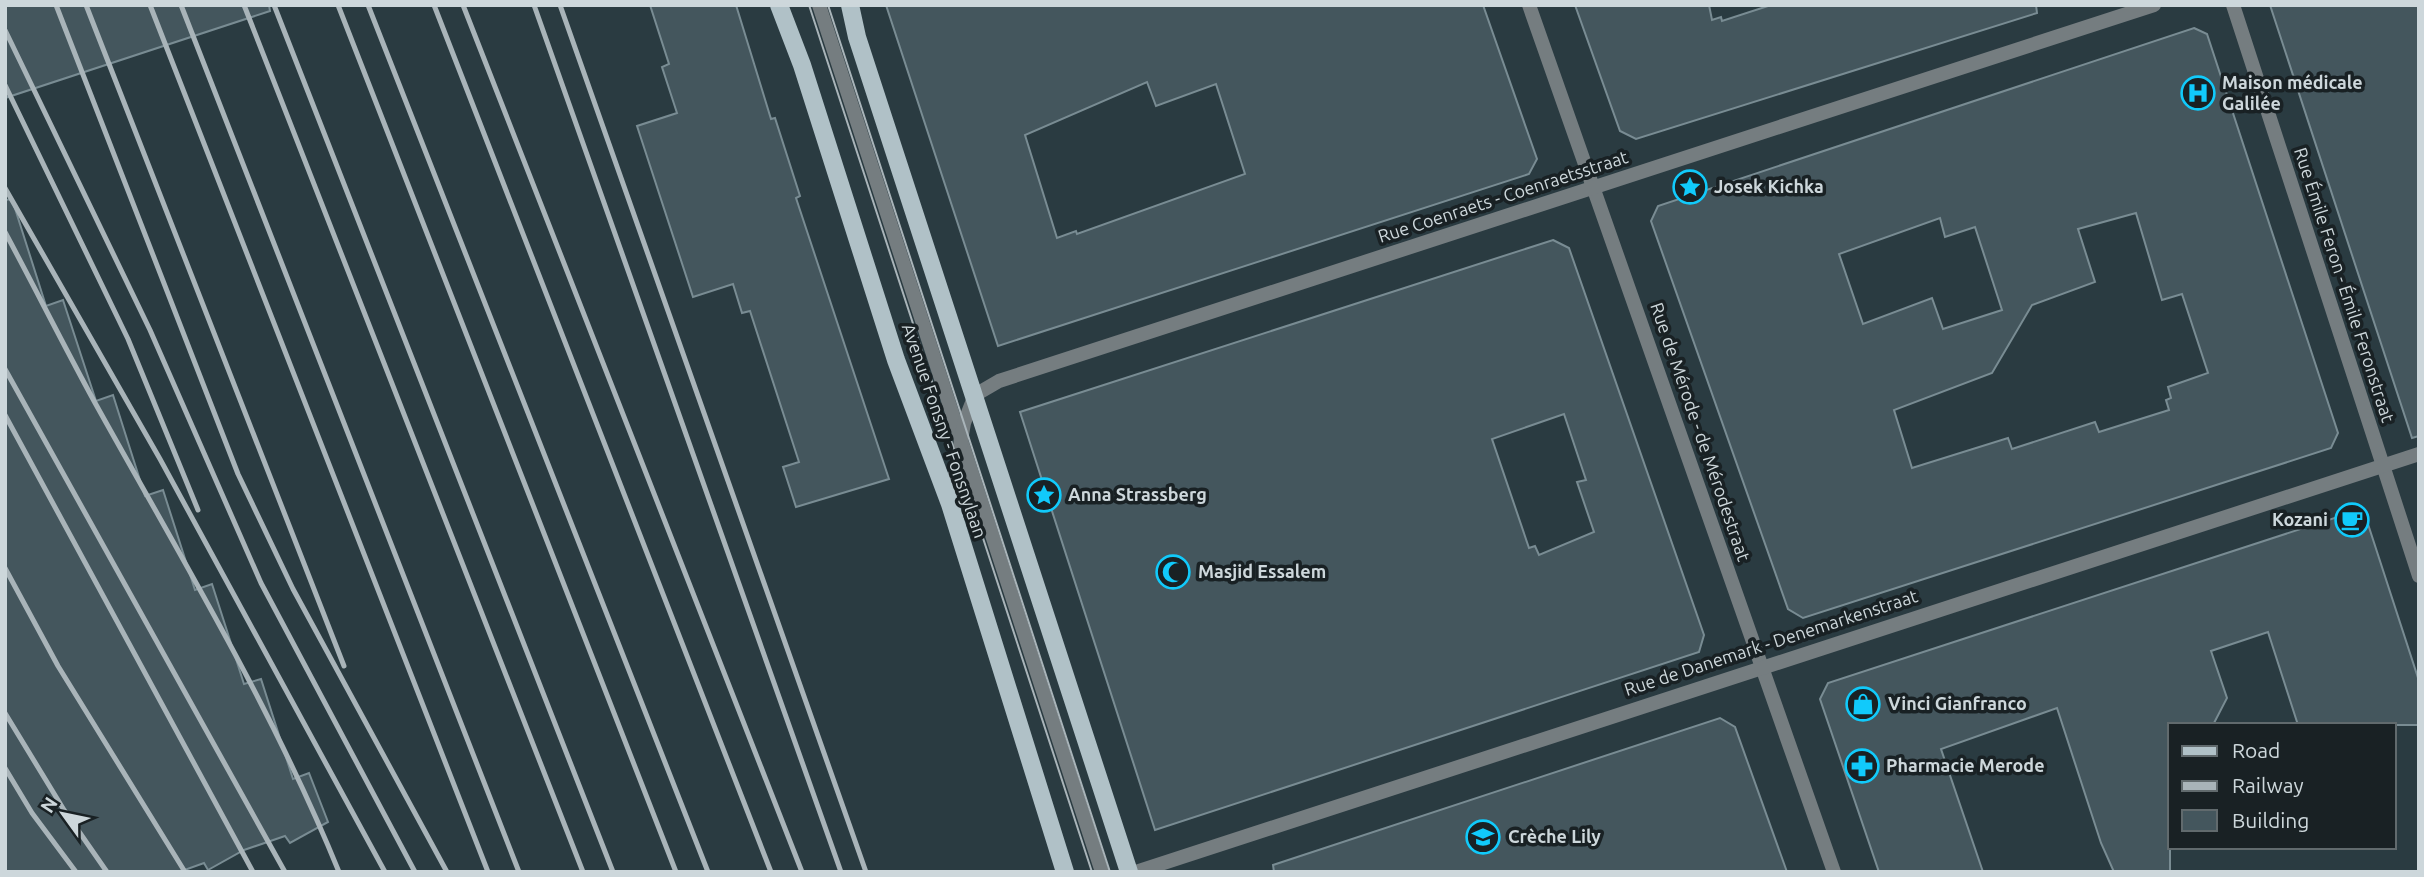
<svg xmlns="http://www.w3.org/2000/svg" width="2424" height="877" font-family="Ubuntu,sans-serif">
<rect width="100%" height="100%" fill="#2a3b41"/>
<!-- building -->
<g fill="#44565d" stroke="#798c93" stroke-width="2" fill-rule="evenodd">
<path d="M5 5H269L270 11 5 98Z"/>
<path d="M650 5H736L771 119 775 118 800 196 796 198 889 479 796 507 783 467 799 462 750 311 742 313 733 284 693 297 637 126 677 113 662 67 669 64Z"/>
<path d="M886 5H1483L1537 159 1529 174 998 346ZM1147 82 1156 106 1216 84 1245 174 1077 234 1076 231 1057 238 1025 135Z"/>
<path d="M1575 5H1709L1712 20 1721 17 1722 21 1771 5H2036L2037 13 1636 139 1620 131Z"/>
<path d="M2270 5H2419V436L2412 438Z"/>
<path d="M2194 28 2207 34 2338 433 2331 448 1803 618 1788 609 1651 221 1658 206ZM2136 213 2162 300 2182 294 2208 373 2168 387 2171 398 2166 400 2169 410 2099 432 2095 422 2012 449 2008 438 1912 468 1894 410 1992 373 2032 305 2095 282 2078 229ZM1940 218 1945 237 1975 227 2002 310 1943 329 1932 298 1863 324 1839 254Z"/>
<path d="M12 199 46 306 63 300 96 401 113 395 145 496 163 490 195 590 212 584 244 684 261 679 293 779 309 773 328 822 290 843 285 836 244 850 208 870 204 863 179 872H5V200Z"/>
<path d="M1553 240 1569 248 1704 635 1699 652 1155 830 1020 412ZM1564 414 1586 480 1577 482 1594 532 1539 555 1535 546 1529 548 1492 439Z"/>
<path d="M2353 512 2366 518 2419 681V725H2298L2268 632 2211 651 2227 698 2213 725H2170V872H2114L2101 843 2057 708 1941 749 1983 872H1879L1820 699 1828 683Z"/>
<path d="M1720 718 1735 727 1787 872H1274L1273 865Z"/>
</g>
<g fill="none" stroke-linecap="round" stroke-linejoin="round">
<!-- lane -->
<path stroke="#757d80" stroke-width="14" d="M819 5 1102 872"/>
<!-- street -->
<g stroke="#757d80" stroke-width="14">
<path d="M1529 5 1834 872"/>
<path d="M2233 5 2419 576"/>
<path d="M950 504 964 423 975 395 999 381 2154 5"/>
<path d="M1136 872 2419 454"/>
</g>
<!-- primary -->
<g stroke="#b0c1c7" stroke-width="18">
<path d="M779 5 802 65 896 360 950 504 1065 872"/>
<path d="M850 5 857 37 1129 872"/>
</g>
<!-- tram -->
<g stroke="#a9b4b9" stroke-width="2">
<path d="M809 5 1092 872"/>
<path d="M828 5 1110 872"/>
</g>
<!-- rail -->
<g stroke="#a9b4b9" stroke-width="5">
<path d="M56 5 238 474 293 589 447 872"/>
<path d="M86 5 344 666"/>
<path d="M150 5 488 872"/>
<path d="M181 5 519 872"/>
<path d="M244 5 583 872"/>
<path d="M274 5 613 872"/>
<path d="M338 5 676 872"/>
<path d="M368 5 708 872"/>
<path d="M434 5 771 872"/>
<path d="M463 5 802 872"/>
<path d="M534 5 841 872"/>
<path d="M560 5 866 872"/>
<path d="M5 30 150 330 261 583 415 872"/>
<path d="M5 85 128 339 198 510"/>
<path d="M5 188 160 459 385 872"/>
<path d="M5 232C35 288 64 346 94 401 180 556 272 707 339 872"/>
<path d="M5 369 285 872"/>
<path d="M5 415 253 872"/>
<path d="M5 568 58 666 185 872"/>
<path d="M5 713 64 810 107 872"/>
<path d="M5 768 32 813 76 872"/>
</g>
</g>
<!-- icons -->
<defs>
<symbol id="hospital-ring" viewBox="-11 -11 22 22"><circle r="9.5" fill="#192124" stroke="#11cafb" stroke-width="1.5"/><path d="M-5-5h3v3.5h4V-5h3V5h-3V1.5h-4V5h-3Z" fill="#11cafb"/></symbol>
<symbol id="sight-ring" viewBox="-11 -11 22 22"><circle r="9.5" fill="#192124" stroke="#11cafb" stroke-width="1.5"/><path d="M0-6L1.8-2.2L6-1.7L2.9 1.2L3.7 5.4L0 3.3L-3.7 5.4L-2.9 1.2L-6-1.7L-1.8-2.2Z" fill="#11cafb"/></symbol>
<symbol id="cafe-ring" viewBox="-11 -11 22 22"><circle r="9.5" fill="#192124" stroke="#11cafb" stroke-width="1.5"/><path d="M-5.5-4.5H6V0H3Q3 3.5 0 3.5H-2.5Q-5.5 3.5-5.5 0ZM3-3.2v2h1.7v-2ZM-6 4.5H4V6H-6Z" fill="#11cafb"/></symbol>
<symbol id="mosque-ring" viewBox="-11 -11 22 22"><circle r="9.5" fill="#192124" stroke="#11cafb" stroke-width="1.5"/><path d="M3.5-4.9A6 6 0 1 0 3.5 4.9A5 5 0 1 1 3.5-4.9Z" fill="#11cafb"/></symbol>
<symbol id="shop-ring" viewBox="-11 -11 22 22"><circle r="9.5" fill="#192124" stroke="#11cafb" stroke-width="1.5"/><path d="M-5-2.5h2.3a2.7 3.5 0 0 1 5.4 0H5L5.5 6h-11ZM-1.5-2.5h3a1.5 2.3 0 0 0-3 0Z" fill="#11cafb"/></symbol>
<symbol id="pharmacy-ring" viewBox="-11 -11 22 22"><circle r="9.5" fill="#192124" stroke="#11cafb" stroke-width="1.5"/><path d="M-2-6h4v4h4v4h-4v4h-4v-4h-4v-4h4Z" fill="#11cafb"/></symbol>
<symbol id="school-ring" viewBox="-11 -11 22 22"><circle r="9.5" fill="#192124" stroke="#11cafb" stroke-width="1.5"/><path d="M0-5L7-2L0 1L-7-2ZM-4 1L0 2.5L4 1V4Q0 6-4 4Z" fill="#11cafb"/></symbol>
</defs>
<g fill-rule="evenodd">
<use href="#hospital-ring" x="2179" y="74" width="38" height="38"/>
<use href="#sight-ring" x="1671" y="168" width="38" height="38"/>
<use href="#sight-ring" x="1025" y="476" width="38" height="38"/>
<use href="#cafe-ring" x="2333" y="501" width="38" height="38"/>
<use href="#mosque-ring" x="1154" y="553" width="38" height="38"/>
<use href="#shop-ring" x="1844" y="685" width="38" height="38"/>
<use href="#pharmacy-ring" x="1843" y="747" width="38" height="38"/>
<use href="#school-ring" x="1464" y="818" width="38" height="38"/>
</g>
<g text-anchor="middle" stroke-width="7" stroke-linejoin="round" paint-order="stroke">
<!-- poi labels -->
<g font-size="18" font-weight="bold" fill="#cdd7db" stroke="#192124" text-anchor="start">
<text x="2222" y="89">Maison médicale<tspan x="2222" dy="21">Galilée</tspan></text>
<text x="1714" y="193">Josek Kichka</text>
<text x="1068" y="501">Anna Strassberg</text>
<text x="2328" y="526" text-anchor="end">Kozani</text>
<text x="1198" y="578">Masjid Essalem</text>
<text x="1888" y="710">Vinci Gianfranco</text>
<text x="1886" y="772">Pharmacie Merode</text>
<text x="1508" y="843">Crèche Lily</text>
</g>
<!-- street labels -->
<g font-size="18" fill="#cdd7db" stroke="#192124">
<text transform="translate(1503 197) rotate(-18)" y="6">Rue Coenraets - Coenraetsstraat</text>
<text transform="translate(2344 285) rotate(72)" y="6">Rue Émile Feron - Émile Feronstraat</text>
<text transform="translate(944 431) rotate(71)" y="6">Avenue Fonsny - Fonsnylaan</text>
<text transform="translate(1700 432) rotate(71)" y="6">Rue de Mérode - de Mérodestraat</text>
<text transform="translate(1771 643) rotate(-18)" y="6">Rue de Danemark - Denemarkenstraat</text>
</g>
</g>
<!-- border -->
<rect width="2424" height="877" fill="none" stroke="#cdd7db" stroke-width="14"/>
<!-- legend -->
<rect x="2168" y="723" width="228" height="126" fill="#192124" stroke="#616a6d" stroke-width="2"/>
<rect x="2182" y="746" width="35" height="10" fill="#b0c1c7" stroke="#616a6d" stroke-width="2"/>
<text x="2232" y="758" font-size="21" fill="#cdd7db">Road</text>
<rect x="2182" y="781" width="35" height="10" fill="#a9b4b9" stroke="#616a6d" stroke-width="2"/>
<text x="2232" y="793" font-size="21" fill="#cdd7db">Railway</text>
<rect x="2182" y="810" width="35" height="21" fill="#44565d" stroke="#616a6d" stroke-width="2"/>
<text x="2232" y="828" font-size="21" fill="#cdd7db">Building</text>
<!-- north arrow -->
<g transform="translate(63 814) rotate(303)" stroke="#192124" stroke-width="5" paint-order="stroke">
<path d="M0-5L12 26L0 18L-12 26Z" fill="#cdd7db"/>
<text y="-10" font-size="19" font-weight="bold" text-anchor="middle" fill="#cdd7db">N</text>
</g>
</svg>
